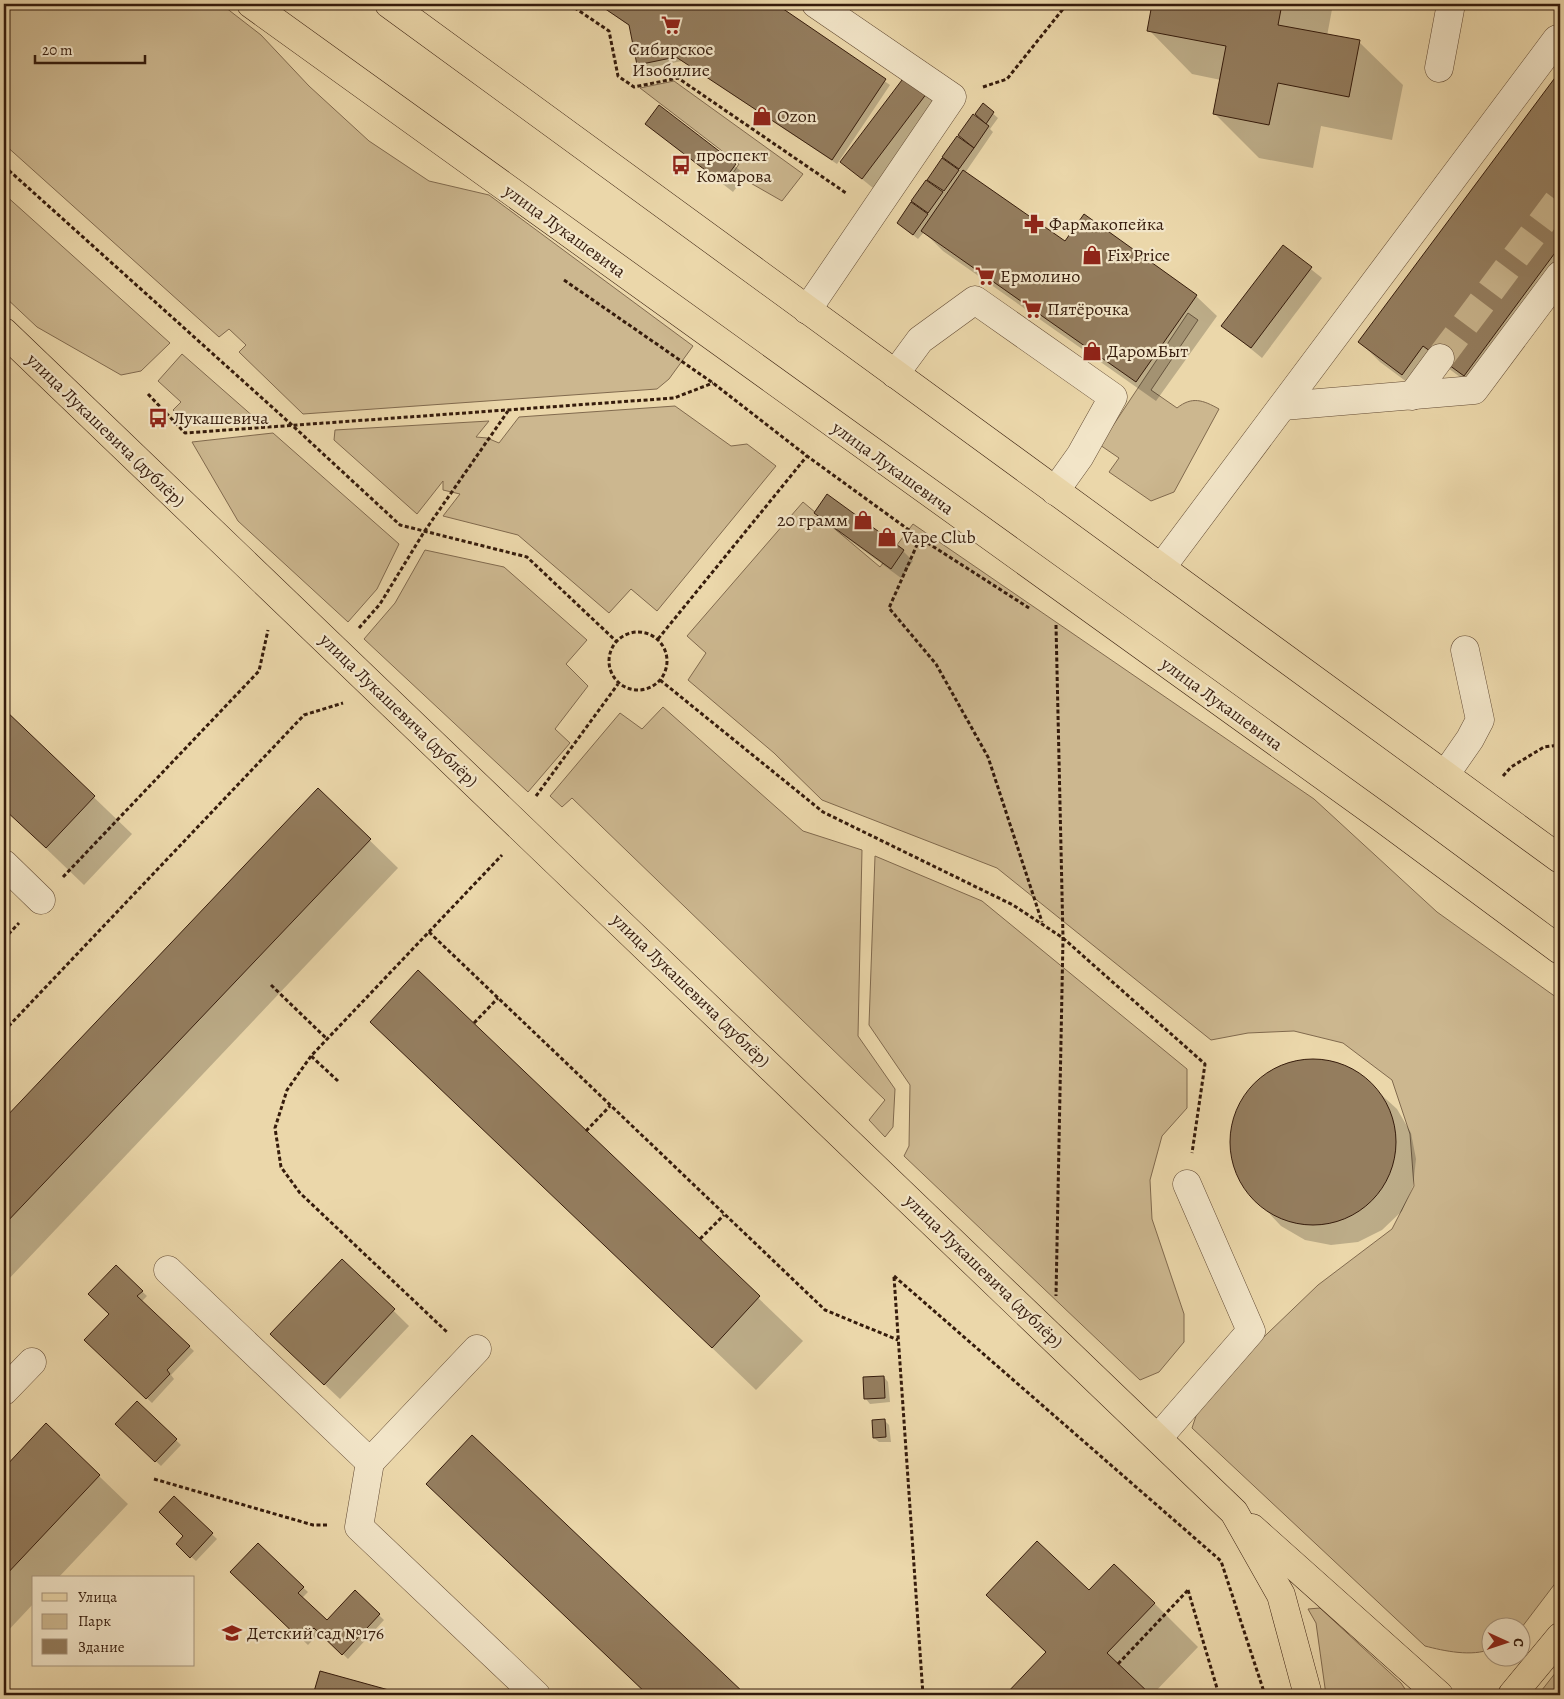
<svg xmlns="http://www.w3.org/2000/svg" width="1564" height="1699" font-family="Alegreya,serif">
<rect width="100%" height="100%" fill="#ebd7aa"/>
<filter id="stains"><feTurbulence type="fractalNoise" baseFrequency=".004" numOctaves="4"/><feColorMatrix values="0 0 0 0 .2 0 0 0 0 .09 0 0 0 0 .02 0 0 0 .5 -.17"/></filter>
<radialGradient id="worn" r=".72"><stop offset=".6" stop-color="#630" stop-opacity="0"/><stop offset="1" stop-color="#630" stop-opacity=".3"/></radialGradient>
<!-- green -->
<g fill="#ccb78f" stroke="#816a4e">
<path d="M4 4H221L261 35 309 86 369 141 429 181 489 195 693 346 669 379 657 389 303 414 239 352 246 345 229 329 219 337 4 144Z"/>
<path d="M674 81 803 174 782 201 733 173 739 164 640 88Z"/>
<path d="M4 194 170 343 141 371 121 375 37 327 4 296Z"/>
<path d="M1188 313 1198 320 1151 390 1177 408C1192 396 1203 400 1219 409L1174 492 1151 501 1109 472 1119 458 1100 445Z"/>
<path d="M182 354 255 418 184 421 173 410 181 402 158 381Z"/>
<path d="M675 406 731 446 747 444 776 466 657 611 631 589 609 613 518 535 443 516 460 494 443 490V481L417 514 334 440 335 430 489 421 476 437 487 438 499 443 519 417Z"/>
<path d="M273 433 399 544 377 589 348 622 238 521 192 442Z"/>
<path d="M803 502 880 567 913 524 1314 799 1437 912 1560 1000V1577L1522 1627 1492 1626 1491 1649C1472 1657 1444 1651 1425 1646L1192 1428 1199 1407 1218 1381 1318 1285 1392 1229 1414 1186 1410 1134 1392 1080 1343 1043 1294 1031 1248 1033 1211 1040 997 868 822 800 774 753 688 680 706 653 687 636Z"/>
<path d="M425 550 504 567 587 640 566 664 588 686 555 729 570 743 528 792 364 639 395 603Z"/>
<path d="M663 707 803 831 862 850 858 1036 895 1089 893 1127 885 1137 869 1120 885 1100 572 798 562 807 550 796 620 713 642 729Z"/>
<path d="M875 856 982 901 1187 1069V1108L1162 1136 1150 1180 1152 1219 1184 1314V1342L1159 1372 1140 1380 904 1156 909 1146 910 1085 869 1025Z"/>
<path d="M1320 1608 1401 1683 1409 1695H1326L1316 1623 1308 1609Z"/>
<path d="M1560 1667V1695H1538Z"/>
</g>
<!-- shadow -->
<g fill="#0003">
<path d="M598 4H774L890 85 837 164 682 61 643 69 638 64 630 26Z"/>
<path d="M1154 4H1333L1327 36 1359 42 1403 85 1392 140 1321 126 1313 168 1259 158 1215 114 1221 80 1192 74 1149 30Z"/>
<path d="M1560 73V293L1484 395 1444 365 1423 394 1380 362 1360 342Z"/>
<path d="M926 94 937 104 873 188 841 162Z"/>
<path d="M983 105 998 118 990 129 993 132 965 173 1065 243 1196 296 1217 316 1156 401 943 251 924 232 918 239 898 223 973 116 983 120Z"/>
<path d="M659 107 746 175 733 192 646 124Z"/>
<path d="M1283 247 1322 278 1262 358 1223 326Z"/>
<path d="M816 513 903 551 913 561 901 578 826 523Z"/>
<path d="M4 711 132 834 84 885 4 808Z"/>
<path d="M318 790 398 868 4 1284V1121Z"/>
<path d="M418 972 803 1341 756 1390 372 1022Z"/>
<path d="M1303 1060 1330 1061 1355 1071 1397 1109 1411 1133 1416 1159 1413 1186 1402 1211 1382 1230 1358 1242 1331 1245 1305 1240 1281 1226 1242 1184 1232 1159 1231 1131 1239 1105 1255 1083 1277 1067Z"/>
<path d="M342 1260 409 1326 340 1399 287 1349Z"/>
<path d="M116 1267 147 1296 141 1302 194 1351 171 1375 174 1379 152 1403 86 1340 111 1314Z"/>
<path d="M884 1377 888 1382 890 1402 870 1404 866 1399Z"/>
<path d="M137 1402 181 1445 161 1466 117 1424Z"/>
<path d="M884 1420 889 1425 891 1442H879L874 1438Z"/>
<path d="M46 1425 128 1504 58 1578H34V1603L4 1635V1470Z"/>
<path d="M472 1437 744 1695H647L428 1484Z"/>
<path d="M174 1498 217 1539 196 1561 177 1544 185 1536Z"/>
<path d="M258 1545 308 1592 302 1598 327 1622 355 1592 384 1620 348 1659 320 1632 308 1645 232 1572Z"/>
<path d="M988 1595 1154 1603 1198 1647 1152 1695H1006L1046 1653Z"/>
<path d="M321 1673 396 1693 398 1695H315Z"/>
</g>
<!-- building -->
<g fill="#947d5e" stroke="#361c0c">
<path d="M598 4H776L886 79 832 160 676 57 637 65 629 25Z"/>
<path d="M1152 4H1282L1278 25 1360 40 1349 97 1278 83 1269 125 1213 114 1226 46 1147 31Z"/>
<path d="M1560 71V246L1464 376 1423 346 1402 375 1358 342Z"/>
<path d="M905 76 927 93 862 179 840 162Z"/>
<path d="M983 103 994 112 986 124 975 114Z"/>
<path d="M659 105 736 164 722 183 645 124Z"/>
<path d="M973 114 989 126 974 148 958 135Z"/>
<path d="M957 136 974 148 959 169 942 157Z"/>
<path d="M942 158 959 170 944 191 927 180Z"/>
<path d="M963 170 1065 241 1084 214 1197 295 1136 382 921 231Z"/>
<path d="M926 180 943 192 928 213 911 201Z"/>
<path d="M911 202 928 214 913 235 897 223Z"/>
<path d="M1283 245 1312 267 1251 348 1221 326Z"/>
<path d="M827 494 904 550 891 569 814 513Z"/>
<path d="M4 709 95 796 46 848 4 809Z"/>
<path d="M318 788 371 839 4 1225V1119Z"/>
<path d="M418 970 760 1296 712 1348 370 1022Z"/>
<circle cx="1313" cy="1142" r="83"/>
<path d="M342 1259 395 1309 324 1385 270 1334Z"/>
<path d="M116 1265 143 1291 137 1296 190 1346 167 1370 170 1374 146 1399 84 1340 109 1314 88 1294Z"/>
<path d="M884 1376 885 1398 864 1399 863 1377Z"/>
<path d="M137 1401 177 1439 155 1462 115 1424Z"/>
<path d="M885 1419 886 1437 873 1438 872 1420Z"/>
<path d="M46 1423 100 1475 4 1577V1468Z"/>
<path d="M472 1435 527 1487 746 1695H648L426 1484Z"/>
<path d="M174 1496 213 1533 190 1558 176 1544 183 1536 159 1512Z"/>
<path d="M1037 1541 1089 1590 1114 1564 1155 1603 1107 1653 1151 1695H1005L1046 1652 986 1595Z"/>
<path d="M258 1543 304 1587 298 1593 327 1620 355 1590 380 1614 342 1655 314 1628 302 1641 230 1572Z"/>
<path d="M320 1671 396 1692 395 1695H313Z"/>
</g>
<g fill="none" stroke-linecap="round" stroke-linejoin="round">
<!-- minor-tunnel -->
<path stroke="#c7b28a" stroke-width="28" stroke-dasharray="28 14" stroke-linecap="butt" d="M1440 358 1560 198"/>
<defs>
<g id="minor">
<path d="M1439 68 1451 4"/>
<path d="M807 310 952 97 816 4"/>
<path d="M895 374 920 340 975 300 1113 397 1080 456 1055 491"/>
<path d="M1412 396 1440 358"/>
<path d="M1283 406 1474 390 1560 275"/>
<path d="M1161 568 1557 39 1560 40"/>
<path d="M1445 775 1470 739 1480 720 1465 650"/>
<path d="M4 864 41 900"/>
<path d="M168 1270 370 1462 477 1349"/>
<path d="M4 1391 32 1362"/>
<path d="M1158 1438 1251 1331 1187 1184"/>
<path d="M370 1462 359 1527 536 1695"/>
</g>
<g id="major">
<path d="M251 4 1383 819 1560 950"/>
<path d="M389 4 1560 859"/>
<path d="M4 332 1234 1512 1281 1595 1308 1695"/>
<path d="M1252 1528 1439 1695"/>
<path d="M1512 1695 1560 1637"/>
</g>
</defs>
<!-- minor casing -->
<use href="#minor" stroke="#634b34" stroke-width="29"/>
<!-- major casing -->
<use href="#major" stroke="#361c0c" stroke-width="29"/>
<!-- path -->
<g stroke="#361c0c" stroke-width="3" stroke-dasharray="4 2.5" stroke-linecap="butt">
<path d="M540 4H569"/>
<path d="M569 4 609 31 618 76 634 87 678 78 846 193"/>
<path d="M983 87 1007 79 1067 4"/>
<path d="M4 166 292 425 400 525 527 557 617 642"/>
<path d="M564 280 713 383 807 456 920 538 1029 608"/>
<path d="M148 394 185 433 674 398 713 383"/>
<path d="M920 538 889 608 936 664 988 757 1042 922"/>
<path d="M1056 625 1063 938 1056 1296"/>
<path d="M359 628 380 604 424 532 508 411"/>
<circle cx="638" cy="661" r="29"/>
<path d="M658 639 807 456"/>
<path d="M660 680 823 812 1013 905 1063 938 1205 1064 1192 1153"/>
<path d="M1503 776 1511 767 1544 747 1560 745"/>
<path d="M536 796 618 684"/>
<path d="M63 877 259 671 268 630"/>
<path d="M429 932 825 1310 898 1340"/>
<path d="M4 939 19 923"/>
<path d="M271 985 327 1039"/>
<path d="M474 1023 498 998"/>
<path d="M4 1031 304 715 343 703"/>
<path d="M311 1056 287 1090 275 1128 281 1167 300 1193 448 1333"/>
<path d="M338 1081 311 1056 502 855"/>
<path d="M586 1131 610 1106"/>
<path d="M700 1239 724 1215"/>
<path d="M894 1276 1221 1561 1265 1695"/>
<path d="M894 1277 923 1695"/>
<path d="M154 1479 313 1525H327"/>
<path d="M1188 1590 1219 1695"/>
<path d="M1118 1664 1188 1590"/>
</g>
<!-- minor -->
<use href="#minor" stroke="#f2e5c8" stroke-width="28"/>
<!-- major -->
<use href="#major" stroke="#ebd7aa" stroke-width="28"/>
</g>
<!-- icons -->
<defs>
<symbol id="supermarket-bare" viewBox="-9 -9 18 18"><path d="M-6-5.5h2.5l.6 2H6L4.5 2H-2.5L-4.4-4H-6ZM-1.5 3.2a1.3 1.3 0 1 0 .1 0ZM3 3.2a1.3 1.3 0 1 0 .1 0Z" fill="#8f2418" stroke="#f2e5c8" stroke-width="2.5" paint-order="stroke"/></symbol>
<symbol id="shop-bare" viewBox="-9 -9 18 18"><path d="M-5-2.5h2.3a2.7 3.5 0 0 1 5.4 0H5L5.5 6h-11ZM-1.5-2.5h3a1.5 2.3 0 0 0-3 0Z" fill="#8f2418" stroke="#f2e5c8" stroke-width="2.5" paint-order="stroke"/></symbol>
<symbol id="bus-bare" viewBox="-9 -9 18 18"><path d="M-5-6H5V4H4V6H2V4H-2V6H-4V4H-5ZM-3.5-4V0h7V-4ZM-3.5 1.2v1.5H-2V1.2ZM2 1.2v1.5H3.5V1.2Z" fill="#8f2418" stroke="#f2e5c8" stroke-width="2.5" paint-order="stroke"/></symbol>
<symbol id="pharmacy-bare" viewBox="-9 -9 18 18"><path d="M-2-6h4v4h4v4h-4v4h-4v-4h-4v-4h4Z" fill="#8f2418" stroke="#f2e5c8" stroke-width="2.5" paint-order="stroke"/></symbol>
<symbol id="school-bare" viewBox="-9 -9 18 18"><path d="M0-5L7-2L0 1L-7-2ZM-4 1L0 2.5L4 1V4Q0 6-4 4Z" fill="#8f2418" stroke="#f2e5c8" stroke-width="2.5" paint-order="stroke"/></symbol>
</defs>
<g fill-rule="evenodd">
<use href="#supermarket-bare" x="657" y="11" width="28" height="28"/>
<use href="#shop-bare" x="748" y="102" width="28" height="28"/>
<use href="#bus-bare" x="667" y="151" width="28" height="28"/>
<use href="#pharmacy-bare" x="1020" y="210" width="28" height="28"/>
<use href="#shop-bare" x="1078" y="241" width="28" height="28"/>
<use href="#supermarket-bare" x="971" y="262" width="28" height="28"/>
<use href="#supermarket-bare" x="1018" y="295" width="28" height="28"/>
<use href="#shop-bare" x="1078" y="337" width="28" height="28"/>
<use href="#bus-bare" x="144" y="404" width="28" height="28"/>
<use href="#shop-bare" x="849" y="506" width="28" height="28"/>
<use href="#shop-bare" x="873" y="523" width="28" height="28"/>
<use href="#school-bare" x="218" y="1619" width="28" height="28"/>
</g>
<g text-anchor="middle" stroke-width="4.5" stroke-linejoin="round" paint-order="stroke">
<!-- poi labels -->
<g font-size="18" fill="#361c0c" stroke="#f2e5c8" text-anchor="start">
<text x="671" y="55" text-anchor="middle">Сибирское<tspan x="671" dy="21">Изобилие</tspan></text>
<text x="777" y="122">Ozon</text>
<text x="696" y="161">проспект<tspan x="696" dy="21">Комарова</tspan></text>
<text x="1049" y="230">Фармакопейка</text>
<text x="1107" y="261">Fix Price</text>
<text x="1000" y="282">Ермолино</text>
<text x="1047" y="315">Пятёрочка</text>
<text x="1107" y="357">ДаромБыт</text>
<text x="173" y="424">Лукашевича</text>
<text x="848" y="526" text-anchor="end">20 грамм</text>
<text x="902" y="543">Vape Club</text>
<text x="247" y="1639">Детский сад №176</text>
</g>
<!-- street labels -->
<g font-size="18" fill="#361c0c" stroke="#f2e5c8">
<text transform="translate(565 231) rotate(36)" y="6">улица Лукашевича</text>
<text transform="translate(106 430) rotate(44)" y="6">улица Лукашевича (дублёр)</text>
<text transform="translate(893 468) rotate(36)" y="6">улица Лукашевича</text>
<text transform="translate(1222 704) rotate(36)" y="6">улица Лукашевича</text>
<text transform="translate(399 710) rotate(44)" y="6">улица Лукашевича (дублёр)</text>
<text transform="translate(691 990) rotate(44)" y="6">улица Лукашевича (дублёр)</text>
<text transform="translate(984 1271) rotate(44)" y="6">улица Лукашевича (дублёр)</text>
</g>
</g>
<!-- margin -->
<rect width="1564" height="1699" fill="none" stroke="#ebd7aa" stroke-width="20"/>
<rect x="5" y="5" width="1554" height="1689" fill="none" stroke="#361c0c" stroke-width="2.5"/>
<rect x="10" y="10" width="1544" height="1679" fill="none" stroke="#361c0c"/>
<!-- legend -->
<rect x="32" y="1576" width="162" height="90" fill="#f2e5c8" stroke="#a7957d"/>
<rect x="42" y="1593" width="25" height="8" fill="#ebd7aa" stroke="#a7957d"/>
<text x="78" y="1602" font-size="15" fill="#361c0c">Улица</text>
<rect x="42" y="1614" width="25" height="15" fill="#ccb78f" stroke="#a7957d"/>
<text x="78" y="1626" font-size="15" fill="#361c0c">Парк</text>
<rect x="42" y="1639" width="25" height="15" fill="#947d5e" stroke="#a7957d"/>
<text x="78" y="1652" font-size="15" fill="#361c0c">Здание</text>
<!-- north arrow -->
<g transform="translate(1506 1642) rotate(93)"><circle r="24" fill="#f2e5c8" stroke="#a7957d"/>
<path d="M0-4L9 19L0 12L-9 19Z" fill="#8f2418"/>
<text y="-8" font-size="14" font-weight="bold" text-anchor="middle" fill="#361c0c">С</text>
</g>
<!-- scale -->
<path d="M35 55v8h110v-8" fill="none" stroke="#361c0c" stroke-width="2.5"/>
<text x="42" y="55" font-size="15" fill="#361c0c" stroke="#f2e5c8" stroke-width="4" paint-order="stroke">20 m</text>
<rect width="100%" height="100%" filter="url(#stains)"/>
<rect width="100%" height="100%" fill="url(#worn)"/>
</svg>
